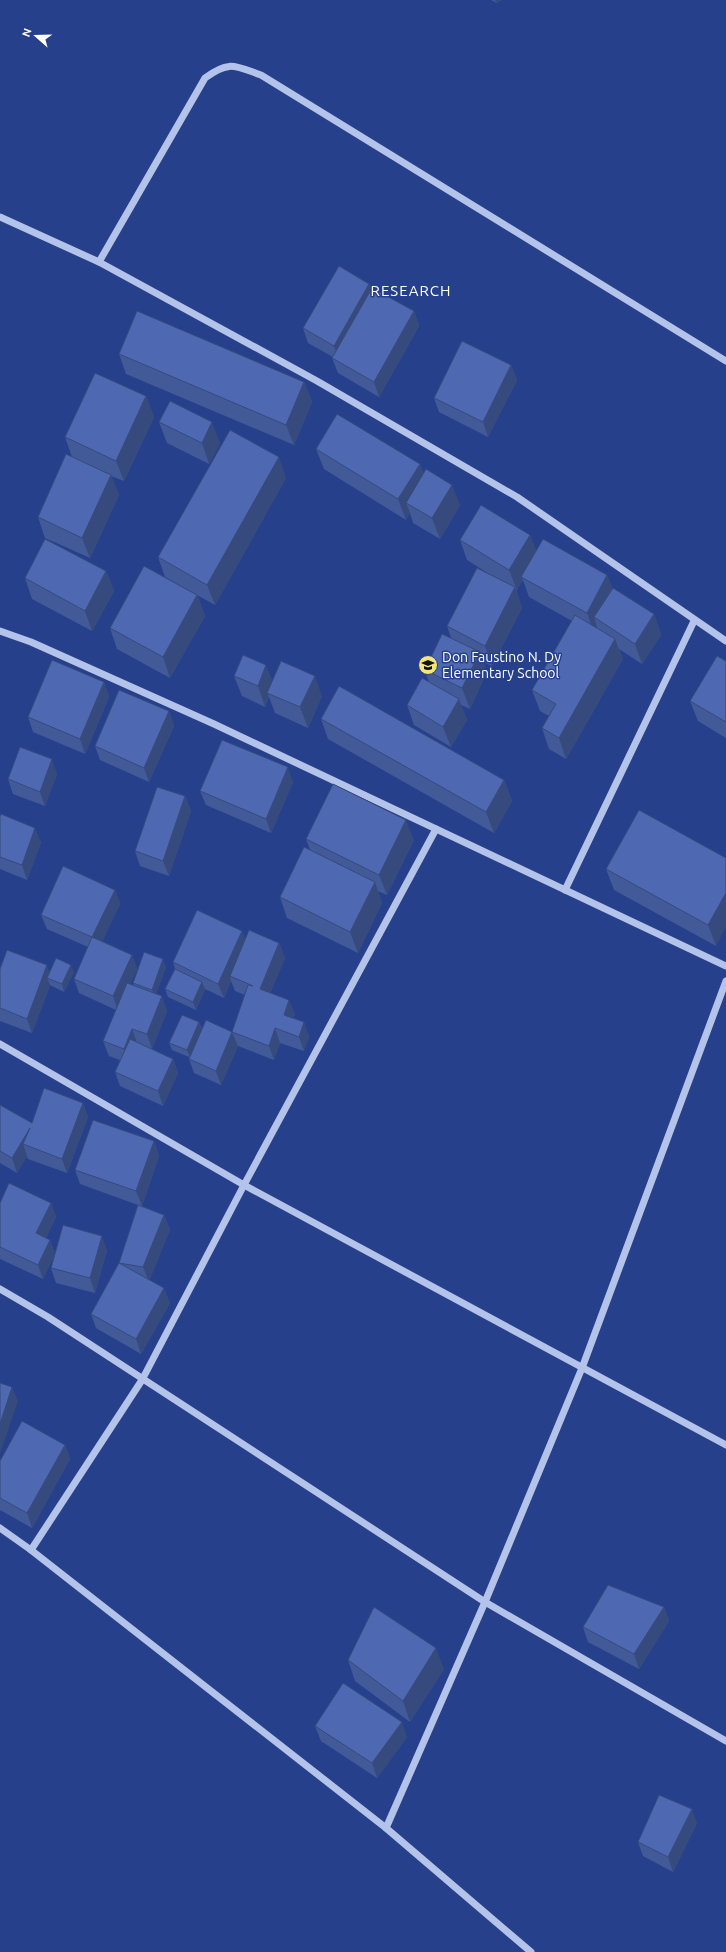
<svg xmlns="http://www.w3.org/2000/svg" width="726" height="1952" font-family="Ubuntu,sans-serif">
<rect width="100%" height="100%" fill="#26408b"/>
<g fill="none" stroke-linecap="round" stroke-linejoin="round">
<!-- minor -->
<g stroke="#b4c3ea" stroke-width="7">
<path d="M0 217 99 262 317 381 517 497 726 641"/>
<path d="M99 262 205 78C229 60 235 66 261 75L726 361"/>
<path d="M0 631 31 642 214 724 726 966"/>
<path d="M565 890 694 621"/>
<path d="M0 1044 244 1185 726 1445"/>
<path d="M0 1289 48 1317 485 1602 726 1741"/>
<path d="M0 1528 31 1550 386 1828 485 1602 582 1368 726 981"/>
<path d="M31 1550 142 1380 244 1185 436 829"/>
<path d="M386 1828 531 1952"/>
</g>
</g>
<!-- wall -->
<g fill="#435a99">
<path d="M491 0H501L497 3Z"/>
<path d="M369 284 371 289 414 311 419 326 379 397 338 373 332 358 333 357 308 343 303 328Z"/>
<path d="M119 354 304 382 312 402 294 445 126 374Z"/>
<path d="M511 365 517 380 488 437 439 412 434 398Z"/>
<path d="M146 396 154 417 124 481 111 476 119 495 90 558 45 538 38 517 72 457 65 437Z"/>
<path d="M159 422 220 443 209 464 167 443Z"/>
<path d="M316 449 420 464 423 473 460 505 440 539 413 523 410 513 406 520 324 469Z"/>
<path d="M286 478 215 605 197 595 205 616 170 678 117 649 110 628 188 590 165 577 158 557Z"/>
<path d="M530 535 536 551 607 575 612 588 654 614 661 635 642 664 619 649 623 659 566 759 549 749 542 728 549 716 540 711 532 690 572 621 529 597 523 580 517 590 516 589 522 608 492 666 483 662 487 672 470 709 461 705 467 720 451 747 414 725 407 705 429 682 425 670 451 638 447 626 494 577 467 560 460 540Z"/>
<path d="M106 571 114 591 92 631 32 599 25 578Z"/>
<path d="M726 661V738L698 721 690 701Z"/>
<path d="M234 676 272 681 322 696 308 728 275 713 269 697 265 707 242 696Z"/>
<path d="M104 682 109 697 85 754 33 732 28 717Z"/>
<path d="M169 711 174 726 149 782 100 760 95 746Z"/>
<path d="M321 719 504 780 512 801 494 833 328 739Z"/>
<path d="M57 774 45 806 13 794 8 779Z"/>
<path d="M293 782 271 833 206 805 200 791Z"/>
<path d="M185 796 191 811 169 876 140 866 135 851Z"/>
<path d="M0 816 41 842 27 880 0 869Z"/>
<path d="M306 839 414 840 387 895 378 891 382 903 358 953 287 918 280 897 310 850Z"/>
<path d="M726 858 716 946 614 890 606 869Z"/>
<path d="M115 890 120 904 102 941 132 955 137 969 130 984 134 986 133 983 166 967 156 994 167 1011 152 1049 173 1059 178 1073 163 1106 120 1086 115 1072 120 1060 109 1056 103 1041 116 1010 79 993 74 979 88 947 47 929 41 915Z"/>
<path d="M242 931 245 939 279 943 285 958 270 993 295 1014 293 1018 304 1022 309 1037 304 1051 280 1043 274 1060 238 1046 221 1085 194 1073 189 1059V1057L172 1050 169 1043 199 1022 202 1029 232 1032 245 995 235 991 231 981 224 998 205 989 196 1010 168 997 165 989 175 969 173 962Z"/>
<path d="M0 969 50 973 74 972 64 992 50 985 32 1033 0 1021Z"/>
<path d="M83 1103 88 1117 67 1173 28 1159 27 1156 17 1173 0 1163V1105L32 1123Z"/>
<path d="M154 1141 159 1156 142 1206 164 1215 170 1230 149 1280 170 1303 141 1354 96 1328 91 1314 119 1263 138 1205 80 1184 75 1170Z"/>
<path d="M0 1203H51L56 1217 46 1238 50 1240 55 1254 43 1279 0 1259Z"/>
<path d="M107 1250 95 1293 56 1283 51 1268Z"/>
<path d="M65 1445 70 1459 32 1528 0 1510V1461Z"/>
<path d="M664 1607 669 1621 639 1669 588 1642 583 1627Z"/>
<path d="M348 1660 444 1669 410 1722 355 1681Z"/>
<path d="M315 1726 407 1737 377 1778 321 1741Z"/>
<path d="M697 1823 673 1872 643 1856 638 1842Z"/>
</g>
<!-- shaded-wall -->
<g fill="#374a7d">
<path d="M495 0H501L497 3Z"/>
<path d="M369 284 375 298 339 360 334 346Z"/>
<path d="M414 311 419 326 379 397 374 382Z"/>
<path d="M511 365 517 380 488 437 483 422Z"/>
<path d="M304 382 312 402 294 445 286 425Z"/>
<path d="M146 396 154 417 124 481 116 461Z"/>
<path d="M212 422 220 443 209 464 202 443Z"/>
<path d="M279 457 286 478 215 605 207 585Z"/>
<path d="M420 464 427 484 406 503 410 513 406 520 398 499Z"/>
<path d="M111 475 119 495 90 558 82 538Z"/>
<path d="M452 485 460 505 440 539 432 518Z"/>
<path d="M530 535 538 555 521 577 523 580 517 590 509 570Z"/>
<path d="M106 571 114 591 92 631 85 611Z"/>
<path d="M607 575 615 596 594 617 597 627 594 633 587 613Z"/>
<path d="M515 587 522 608 492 666 485 646Z"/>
<path d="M197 595 205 616 170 678 163 657Z"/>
<path d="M654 614 661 635 642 664 635 644Z"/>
<path d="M615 639 623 659 566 759 559 738Z"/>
<path d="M480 652 487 672 470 709 462 688Z"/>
<path d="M266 665 274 685 267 693 269 697 265 707 258 686Z"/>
<path d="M315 676 322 696 308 728 300 707Z"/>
<path d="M104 682 109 697 85 754 80 739Z"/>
<path d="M459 699 467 720 451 747 443 727Z"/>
<path d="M169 711 174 726 149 782 144 768Z"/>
<path d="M52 759 57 774 45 806 40 792Z"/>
<path d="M288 767 293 782 271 833 266 819Z"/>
<path d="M504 780 512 801 494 833 486 812Z"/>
<path d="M185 796 191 811 169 876 163 861Z"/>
<path d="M406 820 414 840 387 895 379 875Z"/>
<path d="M35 828 41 842 27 880 22 865Z"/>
<path d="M375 882 382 903 358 953 350 932Z"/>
<path d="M115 890 120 904 98 951 92 937Z"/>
<path d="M726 893V927L716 946 708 925Z"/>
<path d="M242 931 248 946 230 976 231 981 224 998 218 984Z"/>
<path d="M279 943 285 958 266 1004 260 989Z"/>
<path d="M132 955 137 969 118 1011 113 996Z"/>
<path d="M163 959 166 967 155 997 152 990Z"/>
<path d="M47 965 52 980 47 978 50 985 32 1033 27 1019Z"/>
<path d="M71 965 74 972 64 992 62 984Z"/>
<path d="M202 982 205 989 196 1010 193 1002Z"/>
<path d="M162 996 167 1011 152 1049 147 1034Z"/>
<path d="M289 1000 295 1014 289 1030 284 1015Z"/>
<path d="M199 1022 202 1030 190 1057 187 1050Z"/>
<path d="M304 1022 309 1037 304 1051 299 1037Z"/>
<path d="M275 1028 280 1043 274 1060 269 1046Z"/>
<path d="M132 1029 137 1043 129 1064 124 1049Z"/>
<path d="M232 1032 238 1046 221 1085 216 1071Z"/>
<path d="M173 1059 178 1073 163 1106 158 1091Z"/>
<path d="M83 1103 88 1117 67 1173 62 1159Z"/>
<path d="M30 1128 23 1144 27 1156 17 1173 12 1158Z"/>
<path d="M154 1141 159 1156 142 1206 136 1191Z"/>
<path d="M51 1203 56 1217 41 1248 36 1233Z"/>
<path d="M164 1215 170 1230 149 1282 143 1267Z"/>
<path d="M102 1236 107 1250 95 1293 90 1278Z"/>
<path d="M50 1240 55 1254 43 1279 38 1265Z"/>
<path d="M164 1288 170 1303 141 1354 136 1339Z"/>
<path d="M12 1387 18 1401 0 1454V1424Z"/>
<path d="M65 1445 70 1459 32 1528 27 1513Z"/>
<path d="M664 1607 669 1621 639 1669 634 1654Z"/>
<path d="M436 1648 444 1669 410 1722 403 1701Z"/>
<path d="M402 1722 407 1737 377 1778 372 1763Z"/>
<path d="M692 1809 697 1823 673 1872 668 1857Z"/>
</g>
<!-- building -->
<g fill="#4e69b2" stroke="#374a7d">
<path d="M339 266 369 284 334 346 303 328Z"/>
<path d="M372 288 414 311 374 382 332 358Z"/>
<path d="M137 311 304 382 286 425 119 354Z"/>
<path d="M462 341 511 365 483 422 434 398Z"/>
<path d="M95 373 146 396 116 461 65 437Z"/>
<path d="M170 401 212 422 202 443 159 422Z"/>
<path d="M337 414 420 464 398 499 316 449Z"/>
<path d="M230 430 279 457 207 585 158 557Z"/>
<path d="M66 454 111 475 82 538 38 517Z"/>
<path d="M426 469 452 485 432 518 406 503Z"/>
<path d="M481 505 530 535 509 570 460 540Z"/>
<path d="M45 539 106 571 85 611 25 578Z"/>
<path d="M543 539 607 575 587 613 521 577Z"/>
<path d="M144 566 197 595 163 657 110 628Z"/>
<path d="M477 568 515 587 485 646 447 626Z"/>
<path d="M613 588 654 614 635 644 594 617Z"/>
<path d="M575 615 615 639 559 738 542 728 556 704 532 690Z"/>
<path d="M442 634 480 652 462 688 425 670Z"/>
<path d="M243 655 266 665 258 686 234 676Z"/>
<path d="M717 656 726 661V722L690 701Z"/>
<path d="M52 660 104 682 80 739 28 717Z"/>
<path d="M281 661 315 676 300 707 267 693Z"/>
<path d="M422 678 459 699 443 727 407 705Z"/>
<path d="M339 686 504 780 486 812 321 719Z"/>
<path d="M119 690 169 711 144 768 95 746Z"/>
<path d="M222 740 288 767 266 819 200 791Z"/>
<path d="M20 747 52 759 40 792 8 779Z"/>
<path d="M333 784 406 820 379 875 306 839Z"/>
<path d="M157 787 185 796 163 861 135 851Z"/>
<path d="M639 810 726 858V893L708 925 606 869Z"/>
<path d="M1 814 35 828 22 865 0 857V816Z"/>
<path d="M304 847 375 882 350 932 280 897Z"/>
<path d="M63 866 115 890 92 937 41 915Z"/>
<path d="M197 910 242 931 218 984 173 962Z"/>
<path d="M249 930 279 943 260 989 289 1000 284 1015 304 1022 299 1037 275 1028 269 1046 232 1032 248 985 253 986 230 976Z"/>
<path d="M92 937 132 955 113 996 74 979Z"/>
<path d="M7 950 47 965 27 1019 0 1008V969Z"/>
<path d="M144 952 163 959 152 990 133 983Z"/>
<path d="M56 958 71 965 62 984 47 978Z"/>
<path d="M175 969 202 982 193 1002 165 989Z"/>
<path d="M127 983 162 996 147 1034 132 1029 124 1049 103 1041Z"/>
<path d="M182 1015 199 1022 187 1050 169 1043Z"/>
<path d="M206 1020 232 1032 216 1071 189 1059Z"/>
<path d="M130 1039 173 1059 158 1091 115 1072Z"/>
<path d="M44 1088 83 1103 62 1159 23 1144 30 1128 12 1158 0 1151V1105L32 1123Z"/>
<path d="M93 1120 154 1141 136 1191 75 1170Z"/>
<path d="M9 1183 51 1203 36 1233 50 1240 38 1265 0 1247V1203Z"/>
<path d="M138 1205 164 1215 143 1267 119 1263Z"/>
<path d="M63 1225 102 1236 90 1278 51 1268Z"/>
<path d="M119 1263 164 1288 136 1339 91 1314Z"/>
<path d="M0 1383 12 1387 0 1424Z"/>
<path d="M22 1421 65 1445 27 1513 0 1498V1461Z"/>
<path d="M608 1585 664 1607 634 1654 583 1627Z"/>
<path d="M374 1607 436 1648 403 1701 348 1660Z"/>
<path d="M343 1683 402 1722 372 1763 315 1726Z"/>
<path d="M659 1795 692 1809 668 1857 638 1842Z"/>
</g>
<!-- icons -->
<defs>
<symbol id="school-disc" viewBox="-11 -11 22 22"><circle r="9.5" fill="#f3e579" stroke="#26408b"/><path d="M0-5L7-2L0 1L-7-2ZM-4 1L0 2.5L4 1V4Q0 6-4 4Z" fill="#111"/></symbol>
</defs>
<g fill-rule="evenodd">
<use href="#school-disc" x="417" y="654" width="22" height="22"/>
</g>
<g text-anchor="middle" stroke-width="3" stroke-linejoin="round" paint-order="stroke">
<!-- poi labels -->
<g font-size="14" fill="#fff" stroke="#26408b" text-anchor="start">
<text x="442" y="662">Don Faustino N. Dy<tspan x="442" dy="16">Elementary School</tspan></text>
</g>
<!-- neighbourhood labels -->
<g font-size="15" letter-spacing="1" fill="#fff" stroke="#26408b">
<text x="411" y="296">RESEARCH</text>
</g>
</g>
<!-- north arrow -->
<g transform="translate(36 36) rotate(290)" stroke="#26408b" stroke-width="3" paint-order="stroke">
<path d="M0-3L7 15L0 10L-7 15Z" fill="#ffffff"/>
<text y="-6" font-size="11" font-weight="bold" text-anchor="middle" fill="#ffffff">N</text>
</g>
</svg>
